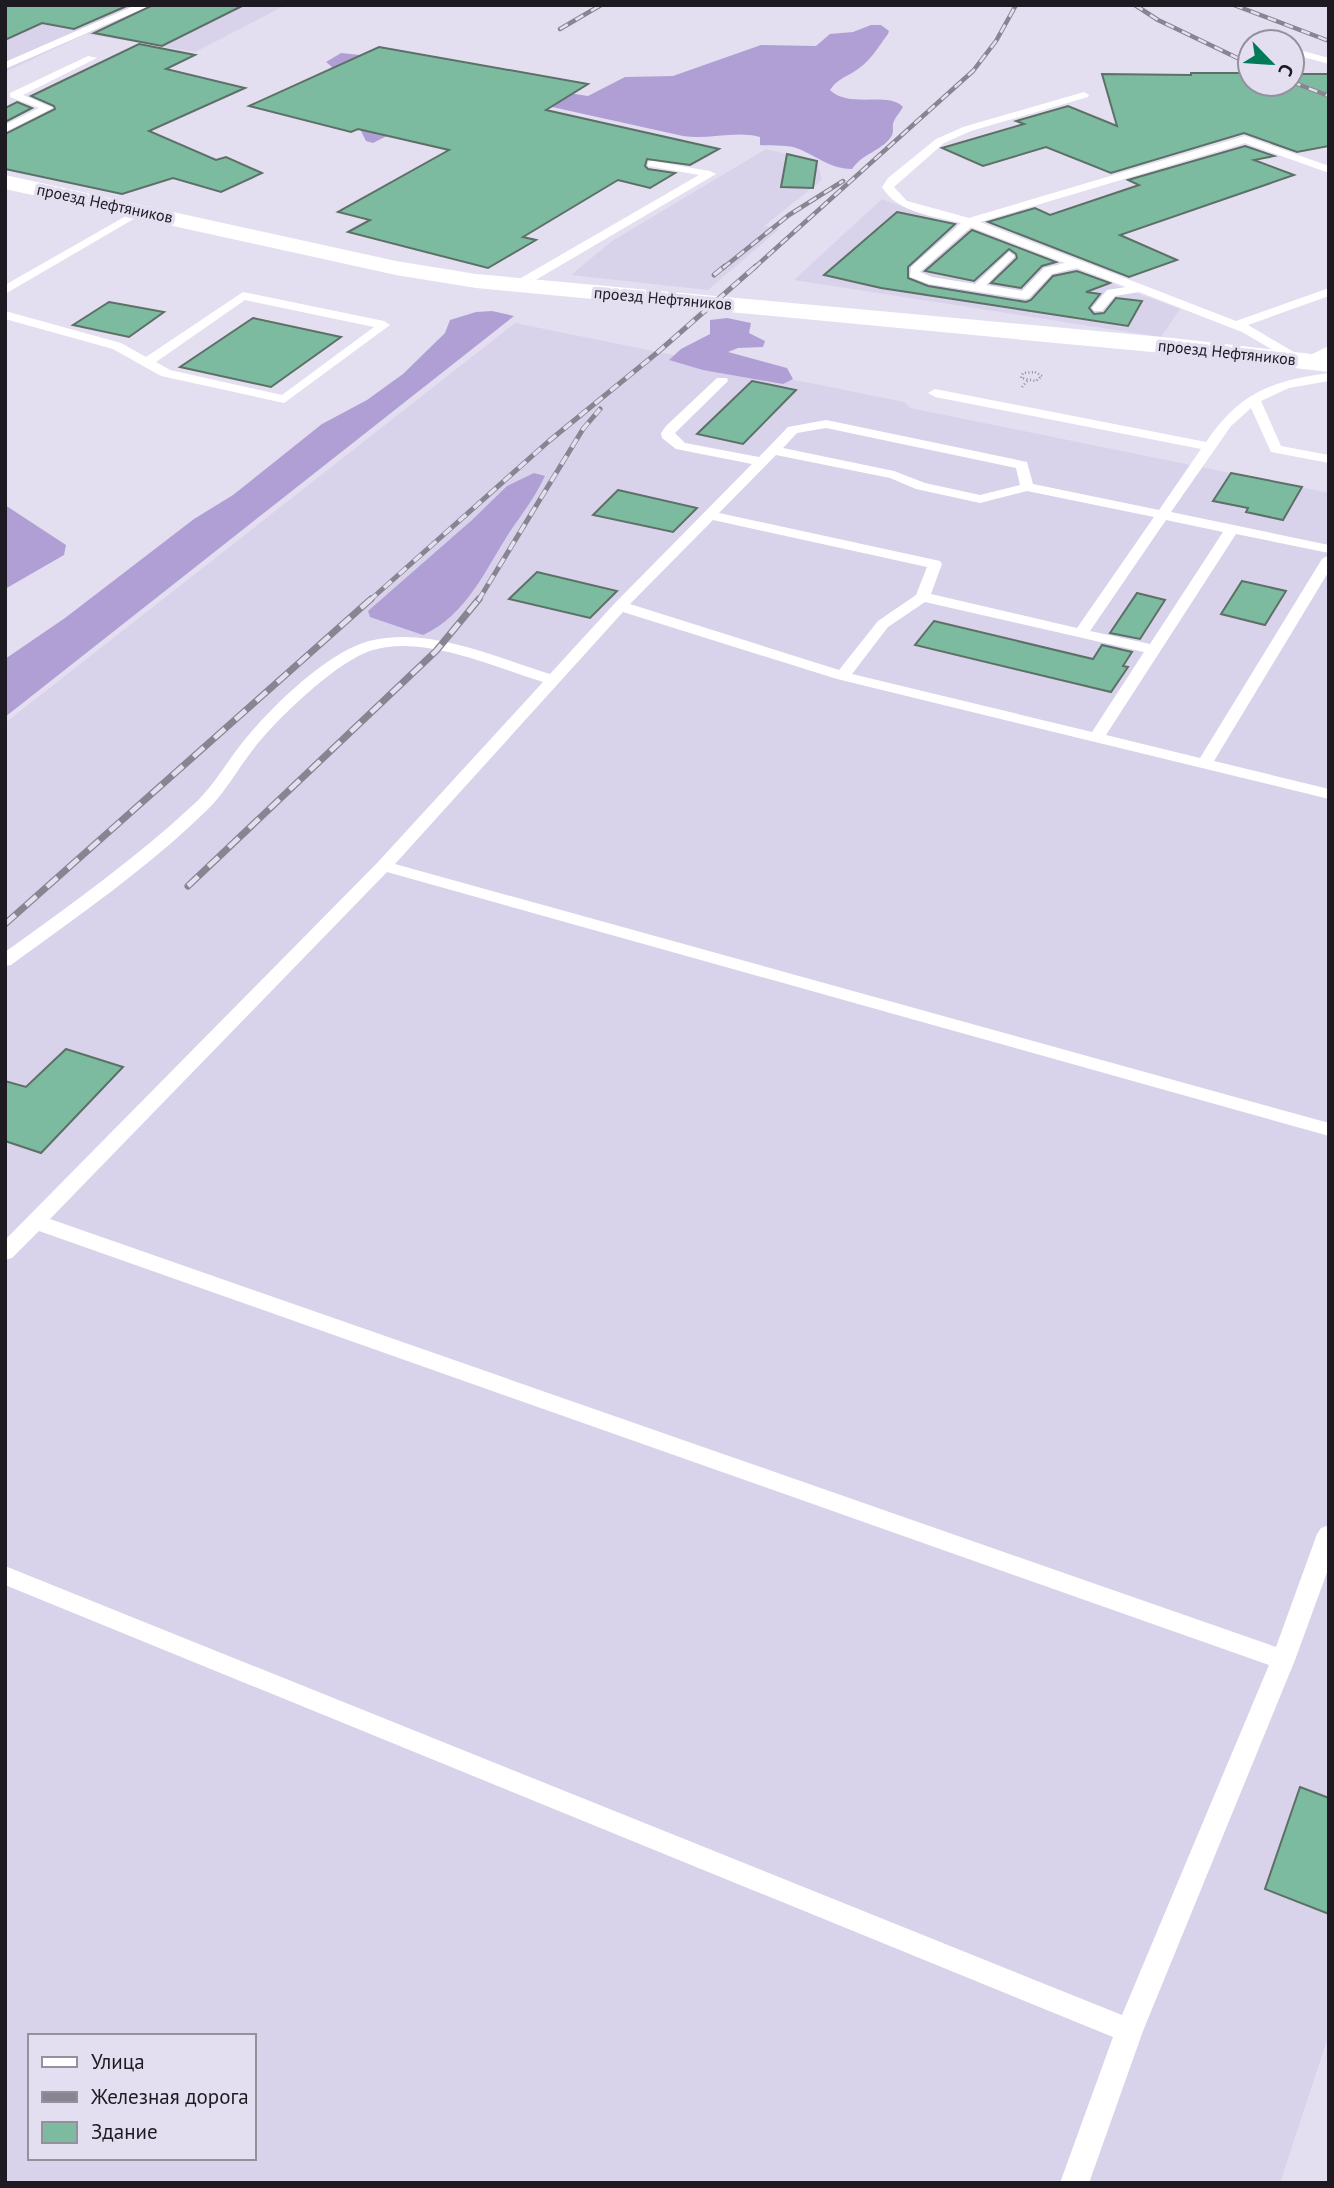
<svg xmlns="http://www.w3.org/2000/svg" width="1334" height="2188" font-family="'PT Sans',sans-serif">
<rect width="100%" height="100%" fill="#e4def1"/>
<!-- built -->
<g fill="#d9d2eb" fill-rule="evenodd">
<path d="M5 5H286L195 52 86 34 5 72Z"/>
<path d="M766 149 817 161 822 180 764 226 779 229 708 290 571 275 612 241Z"/>
<path d="M882 199 1180 309 1161 337 794 280Z"/>
<path d="M515 323 904 402 910 408 1329 493V2034L1280 2183H5V723ZM30 2036H254V2158H30Z"/>
</g>
<!-- forest -->
<g fill="#b09fd4">
<path d="M871 25H881L889 31 888 34C879 46 871 60 858 69 847 77 838 78 830 90 849 109 889 91 903 107 901 111 896 116 894 121 891 127 895 131 891 137 880 152 863 153 852 169 831 169 818 157 799 149 788 144 772 146 760 145V137C735 130 709 140 683 136L489 93 464 97 373 143 366 141 359 127 347 70 332 67 326 62 341 53 360 55 378 52 447 72 493 67 518 85 588 96 625 77 673 76 761 45 816 46 830 34 853 32Z"/>
<path d="M492 311 514 316 5 717V659L65 618 194 519 233 495 322 424 367 400 403 374 445 333 450 320 476 312Z"/>
<path d="M727 318 751 323 749 333 765 341 763 347 738 348 728 352 787 368 793 379 783 384 703 370 669 360 681 349 710 334V320Z"/>
<path d="M534 473 545 476C536 495 525 510 513 527 487 566 468 615 423 635L370 617 368 611 472 520 507 486Z"/>
<path d="M5 505 66 545 64 555 5 589Z"/>
</g>
<!-- building -->
<g fill="#7cbb9f" stroke="#5d7067" stroke-width="2">
<path d="M5 5H129L74 29 42 23 5 40Z"/>
<path d="M153 5H244L162 46 94 33Z"/>
<path d="M139 44 195 55 166 69 245 88 149 131 216 160 226 157 262 173 221 192 173 178 122 194 5 169V134L55 109 54 106 31 96Z"/>
<path d="M379 47 588 84 546 110 719 149 690 165 647 159 645 166 648 169 675 173 650 188 618 180 523 237 536 240 488 268 348 232 370 220 338 212 449 150 358 129 351 132 249 106Z"/>
<path d="M1191 73H1250V84H1292V74H1329V146L1297 152 1244 133 1111 173 1046 147 983 166 942 148 1024 124 1016 121 1068 106 1117 126 1102 74 1191 75Z"/>
<path d="M17 102 32 108 5 122V108Z"/>
<path d="M1245 146 1274 156 1254 160 1294 175 1120 235 1177 260 1129 277 988 222 1035 208 1050 215 1139 185 1128 180Z"/>
<path d="M787 154 817 161 813 188 781 187Z"/>
<path d="M897 212 955 224 908 267V278L928 286 1026 302 1031 300 1053 276 1077 271 1110 283 1086 292 1100 294 1089 308 1094 314 1104 313 1116 298 1142 301 1128 326 881 288 824 275Z"/>
<path d="M972 230 1056 262 1042 266 1021 288 991 283 1017 258 1016 254 1009 249 974 281 925 271Z"/>
<path d="M109 302 164 312 129 337 73 325Z"/>
<path d="M253 318 341 337 271 387 180 367Z"/>
<path d="M752 381 796 390 743 444 697 434Z"/>
<path d="M1231 473 1302 487 1283 520 1246 512 1248 508 1213 501Z"/>
<path d="M618 490 697 508 673 532 593 515Z"/>
<path d="M537 572 617 591 590 618 509 599Z"/>
<path d="M1242 581 1286 591 1265 625 1221 614Z"/>
<path d="M1137 593 1165 600 1140 639 1110 633Z"/>
<path d="M934 621 1093 659 1102 645 1132 652 1123 666 1128 667 1111 692 915 645Z"/>
<path d="M66 1049 123 1067 41 1153 5 1141V1081L26 1087Z"/>
<path d="M1300 1787 1329 1798V1914L1265 1889Z"/>
</g>
<g fill="none" stroke-linecap="round" stroke-linejoin="round">
<!-- path -->
<g stroke="#938f9c" stroke-width="2.5" stroke-dasharray="1 2.5" stroke-linecap="butt">
<path d="M1035 372 1042 376 1036 381 1021 378 1023 373Z"/>
<path d="M1022 387 1028 380"/>
</g>
<!-- lane -->
<g fill="#fff" fill-rule="evenodd">
<path d="M136 5H151L5 69V62Z"/>
<path d="M1292 48 1329 58V64L1292 54Z"/>
<path d="M88 56 97 58 23 95 53 108 5 132V125L39 108 10 97V93Z"/>
<path d="M1084 92 1089 95 1088 97 971 131 944 143 894 187 907 201 969 218 1245 136 1329 166V173L1245 143 980 222 1236 321 1329 288V296L1248 325 1304 358 1329 346V355L1308 365 1295 363 1242 332 1139 292 1115 296 1102 311H1094L1092 308 1107 290 1126 287 1077 268 1052 274 1029 298 1025 299 929 284 910 277 911 267 961 223C934 216 897 213 882 187L888 178 936 139 963 127ZM971 227 1065 263 1044 268 1022 291 986 285 1015 256 1009 252 975 284 932 277 920 272Z"/>
<path d="M652 161 710 171 716 174 522 288H514V282L699 175 648 166V162Z"/>
<path d="M140 208 146 211 144 213 5 294V285Z"/>
<path d="M243 292 384 321 390 325 284 403 161 376 113 349 5 319V311L121 343 146 357ZM245 300 374 327 282 395 170 370 156 362Z"/>
<path d="M1329 373V381L1289 388 1261 401 1281 446 1329 455V463L1271 452 1251 408 1231 426 1171 512 1329 545V553L1236 534 1106 735 1200 758 1322 559 1329 555V571L1214 761 1329 789V799L837 679 623 612 395 864 1329 1123V1136L387 872 50 1219 1276 1647 1317 1534 1321 1528 1329 1525V1567L1295 1660 1143 2031 1089 2183H1060L1113 2037 5 1585V1566L1122 2015 1269 1665 39 1231 12 1258 5 1260V1240L378 862 543 682C494 667 424 635 373 650 338 660 278 718 255 747 238 768 226 792 207 810 148 868 78 916 11 965L5 966V952C69 906 135 859 193 805 213 787 226 763 242 743 269 709 327 652 369 641 429 626 494 657 550 674L615 603 752 464 676 449 662 438 661 433 666 426 717 378H727L728 381 675 433 685 443 759 457 788 427 826 420 1027 462 1033 484 1159 510 1201 449 935 397 928 393 935 389 1206 442C1240 393 1270 381 1329 373ZM826 428 1016 468 1020 485 980 495 925 483 894 471 783 448 797 433ZM776 455 890 478 916 489 980 503 1027 491 1154 517 1077 628 931 594 942 564 940 561 719 513ZM713 520 927 567 916 595 878 621 839 670 630 604ZM1166 520 1223 532 1150 644 1090 631ZM925 602 1144 652 1092 732 852 674 888 627Z"/>
</g>
<!-- street -->
<path fill="#fff" fill-rule="evenodd" d="M5 175 396 261 476 274 1173 338 1329 356V372L1173 354 476 288 396 275 5 189Z"/>
<defs>
<g id="rail-far2">
<path d="M1135 5 1158 20 1250 64"/>
<path d="M1234 5 1329 41"/>
<path d="M560 29 601 5"/>
<path d="M1292 82 1329 96"/>
<path d="M723 268 789 215 843 181"/>
<path d="M754 268 973 71 996 41 1016 5"/>
</g>
<g id="rail-far1">
<path d="M714 275 725 266"/>
<path d="M369 601 549 441 658 352 756 266"/>
<path d="M478 601 583 429 600 409"/>
</g>
<g id="rail">
<path d="M188 886 436 651 479 599"/>
<path d="M5 924 371 599"/>
</g>
</defs>
<!-- rail-far2 casing -->
<use href="#rail-far2" stroke="#888491" stroke-width="4.5"/>
<!-- rail-far1 casing -->
<use href="#rail-far1" stroke="#888491" stroke-width="5"/>
<!-- rail casing -->
<use href="#rail" stroke="#888491" stroke-width="7"/>
<!-- rail-far2 -->
<use href="#rail-far2" stroke="#e4def1" stroke-width="2.5" stroke-dasharray="9" stroke-linecap="butt"/>
<!-- rail-far1 -->
<use href="#rail-far1" stroke="#e4def1" stroke-width="3.5" stroke-dasharray="10" stroke-linecap="butt"/>
<!-- rail -->
<use href="#rail" stroke="#e4def1" stroke-width="4.5" stroke-dasharray="14" stroke-linecap="butt"/>
</g>
<g text-anchor="middle" stroke-width="7" stroke-linejoin="round" paint-order="stroke">
<!-- far-street labels -->
<g font-size="16" fill="#1d1b21" stroke="#e4def1">
<text transform="translate(105 203) rotate(12)" y="6">проезд Нефтяников</text>
<text transform="translate(663 298) rotate(5)" y="6">проезд Нефтяников</text>
<text transform="translate(1227 352) rotate(6)" y="6">проезд Нефтяников</text>
</g>
</g>
<!-- border -->
<rect width="1334" height="2188" fill="none" stroke="#1d1b21" stroke-width="14"/>
<!-- legend -->
<rect x="28" y="2034" width="228" height="126" fill="#e4def1" stroke="#94909e" stroke-width="2"/>
<rect x="42" y="2057" width="35" height="10" fill="#ffffff" stroke="#94909e" stroke-width="2"/>
<text x="91" y="2069" font-size="21" fill="#1d1b21">Улица</text>
<rect x="42" y="2092" width="35" height="10" fill="#888491" stroke="#94909e" stroke-width="2"/>
<text x="91" y="2104" font-size="21" fill="#1d1b21">Железная дорога</text>
<rect x="42" y="2122" width="35" height="21" fill="#7cbb9f" stroke="#94909e" stroke-width="2"/>
<text x="91" y="2139" font-size="21" fill="#1d1b21">Здание</text>
<!-- north arrow -->
<g transform="translate(1271 63) rotate(115)"><circle r="33" fill="#e4def1" stroke="#94909e" stroke-width="2"/>
<path d="M0-5L12 26L0 18L-12 26Z" fill="#007a57"/>
<text y="-10" font-size="19" font-weight="bold" text-anchor="middle" fill="#1d1b21">С</text>
</g>
</svg>
